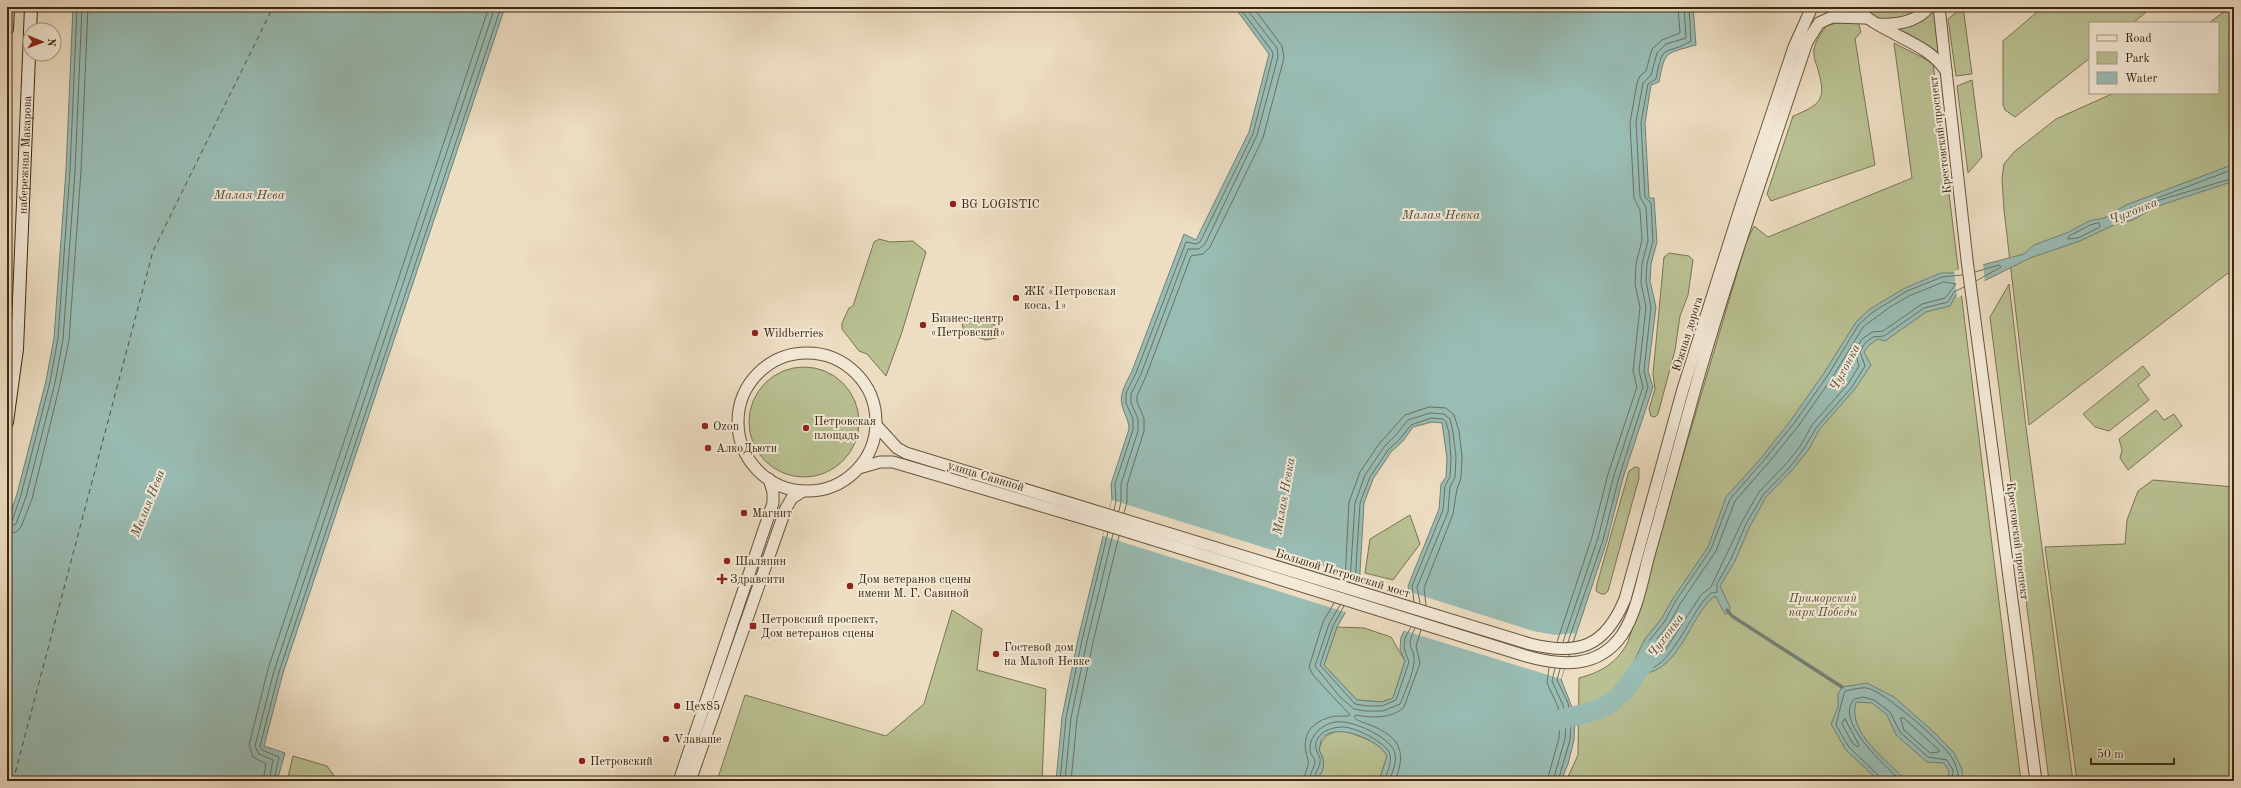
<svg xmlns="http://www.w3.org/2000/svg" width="2241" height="788" font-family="'Old Standard TT',serif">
<rect width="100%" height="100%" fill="#edddc2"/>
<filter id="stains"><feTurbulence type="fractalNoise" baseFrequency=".005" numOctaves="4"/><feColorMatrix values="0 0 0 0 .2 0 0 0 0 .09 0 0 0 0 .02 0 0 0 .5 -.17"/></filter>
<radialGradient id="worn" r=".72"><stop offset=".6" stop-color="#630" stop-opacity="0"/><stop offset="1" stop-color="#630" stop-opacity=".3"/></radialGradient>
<!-- green -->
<g fill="#b9c092" stroke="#7a7452">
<path d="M1862 7H1924L1901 19 1881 21Z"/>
<path d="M1963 7 1972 74 1956 76 1948 19Z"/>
<path d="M2043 7H2152L2133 23H2090V58L2015 117 2005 110 2003 105V41Z"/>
<path d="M2230 7H2234V282L2228 273 2029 425 2004 210 2002 179 2004 164 2014 152 2056 119 2114 93H2218V23H2209Z"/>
<path d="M1934 11 1939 56 1925 44 1893 27C1910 28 1920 21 1934 11Z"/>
<path d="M1843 21 1858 22 1861 32 1855 39 1875 165 1771 201 1767 194 1793 116C1820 105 1827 100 1818 70 1817 65 1814 60 1814 55 1812 45 1821 34 1826 26Z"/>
<path d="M1894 43 1933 63 2021 781H1566L1578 755 1579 678C1601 672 1616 664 1628 642L1746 243 1754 226 1768 237 1912 178Z"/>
<path d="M1972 80 1982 157 1968 173 1957 86Z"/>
<path d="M879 239 890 242 913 241 926 252 902 332 886 376 867 354 859 351 842 329V323L849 308 853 306 874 242Z"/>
<path d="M1669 253 1689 256 1693 260 1688 295 1680 316 1675 350 1658 414 1655 417 1651 416 1649 409 1655 389 1653 374 1664 257Z"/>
<path d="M2009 284 2026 427 2073 781H2049L1990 317Z"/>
<path d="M973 317 995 325 998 331 996 338 986 340 964 333 962 323 966 318Z"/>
<path d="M2143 366 2150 375 2138 385 2149 400 2109 431 2095 427 2083 414Z"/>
<circle cx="804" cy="422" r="55"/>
<path d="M2156 410 2164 420 2174 414 2182 426 2128 470 2120 458 2122 450 2119 439Z"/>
<path d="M1635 467 1639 468V478L1608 591 1605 594H1601L1596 591 1597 584 1629 471Z"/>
<path d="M2153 480 2234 487V781H2077L2045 547 2125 544 2127 520 2138 491Z"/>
<path d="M1410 515 1420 544 1393 580 1365 573 1370 539Z"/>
<path d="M952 610 982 629 977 670 1046 689 1042 781H717L745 695 886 736 924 704Z"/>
<path d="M1337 627 1364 628 1391 637 1405 661 1393 698 1382 702 1357 700 1324 665Z"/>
<path d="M1342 730C1357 736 1380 741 1387 756L1379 781H1321L1319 776C1326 768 1324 758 1319 750 1322 736 1329 733 1342 730Z"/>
<path d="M293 756 327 766 338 781H287Z"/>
</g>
<!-- water -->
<g fill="#99bcb4" stroke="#738073" fill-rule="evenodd">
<path d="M73 7H505L283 673 264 746 285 753 277 781H7V524L17 494 46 381 54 338 66 170Z"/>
<path d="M1232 7H1693L1696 45C1665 54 1665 50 1659 82L1651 85 1645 123 1649 198H1654L1657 242 1651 264 1650 281 1656 307 1648 371 1653 387 1623 478 1607 541 1561 679 1575 715 1574 740 1568 764 1561 781H1379L1387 756C1380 740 1333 720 1321 740 1320 743 1320 747 1319 750 1324 758 1326 768 1319 776L1321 781H1056L1062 717 1078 639 1112 500 1111 484 1129 429C1129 420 1124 414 1122 405 1119 393 1127 382 1132 371L1184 234 1196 240 1249 132 1269 54 1236 9ZM1432 422 1442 423 1447 458 1446 477 1441 484 1439 509 1408 586 1412 615 1401 637 1400 649 1405 661 1393 698 1382 702 1357 700 1324 665 1337 627 1359 589 1364 503 1373 479 1391 452 1403 441 1413 427Z"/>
<path d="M2234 164V181L2155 207 2133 220 2116 224 2080 241 2030 258 1956 295 1950 306 1926 312 1885 341 1878 339 1868 346 1864 352 1871 365 1855 389 1819 430 1809 449 1793 469 1766 497 1750 526 1735 561 1720 586 1730 607 1729 613 1725 614 1716 597H1713C1689 619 1680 669 1643 674L1639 671 1635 659 1645 639 1662 618 1672 600 1708 547 1726 497 1762 457 1791 420 1824 373 1856 322 1870 309 1905 288 1941 273H1952L2024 254 2034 245 2069 232 2089 221 2104 218 2126 205Z"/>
<path d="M1867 683 1894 697 1935 733 1954 753 1962 769 1963 781H1948L1949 771 1944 763 1927 762 1896 735 1887 715 1872 703 1856 702C1847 734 1888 760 1906 781H1879L1846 750 1831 724 1838 707V694L1842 687Z"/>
</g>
<!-- pier -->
<g fill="#edddc2">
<path d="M1983 263 1985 283 1957 298 1954 271Z"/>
<path d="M1112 500 1362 578 1361 590 1348 613 1103 536Z"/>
<path d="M1407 591 1533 631 1555 635 1575 633 1561 679 1402 630 1410 614Z"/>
</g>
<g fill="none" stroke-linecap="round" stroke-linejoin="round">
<!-- shore -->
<g stroke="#6a7262" stroke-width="1">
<path d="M2234 169 2128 209 2115 218 2131 217 2153 202 2234 178"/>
<path d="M2099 223 2100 227 2078 238 2068 239 2069 236 2090 225Z"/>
<path d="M1975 272 1999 265 2001 267 1976 281"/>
<path d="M1962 275 1942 277 1907 291 1873 312 1859 324 1828 375 1795 422 1765 459 1730 499 1711 549 1675 602 1665 621 1649 641 1639 660 1642 669C1668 676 1692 609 1709 595 1711 592 1714 593 1717 592V584L1731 559 1746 524 1763 495 1790 467 1805 447 1816 428 1852 387 1865 366 1860 352 1865 343 1873 337 1884 336 1924 308 1948 302 1954 292 1964 287"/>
<path d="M1944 282 1956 284 1945 298 1922 304 1883 331 1872 332 1862 339 1855 351 1859 366 1848 384 1812 425 1801 445 1787 463 1759 492 1742 522 1711 587 1701 595 1666 649 1656 660 1646 664 1645 660 1653 644 1669 624 1680 604 1716 551 1735 501 1769 462 1799 425 1832 378 1863 327 1890 307 1909 296Z"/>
<path d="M1848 361H1851L1852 366 1843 380 1837 385 1836 382Z"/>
<path d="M1114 510 1116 501 1115 484 1133 430V419L1126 403V393L1136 373 1186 242 1196 244 1200 242 1253 134 1273 55 1272 51 1239 7"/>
<path d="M1119 511 1121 501V484L1138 431V419L1131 403V394L1141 374 1188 249H1199L1205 244 1257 135 1278 57 1277 48 1245 7"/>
<path d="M1124 513 1127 502V485L1144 431V418L1137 402V396L1146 376 1191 256 1203 254 1210 247 1263 138 1284 58 1282 46 1253 7"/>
<path d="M7 523 12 521 21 495 50 382 58 338 70 171 77 7"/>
<path d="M7 528 16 524 26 497 55 383 63 339 75 171 82 7"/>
<path d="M7 534 16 532 21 527 32 499 60 384 69 340 81 171 88 7"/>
<path d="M1345 580 1349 502 1360 472 1379 444 1405 415 1429 407 1446 408 1454 415 1459 431 1462 457 1461 478 1457 489 1453 514 1424 588 1426 605"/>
<path d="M1350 582 1355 503 1365 475 1384 447 1396 435 1408 420 1430 413 1444 414 1450 419 1453 432 1456 457 1455 477 1450 487 1448 512 1417 587 1420 603"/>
<path d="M1355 584 1360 503 1370 477 1388 450 1400 439 1411 425 1431 418 1443 419 1446 422 1449 433 1451 458 1450 477 1445 486 1443 510 1412 586 1414 602"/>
<path d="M1340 605 1329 624 1315 666 1340 697 1354 709 1366 711H1383L1400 704C1404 695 1414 671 1414 661 1415 645 1404 651 1415 628"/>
<path d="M1344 606 1333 626 1320 665 1355 704 1367 706H1382L1396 700 1409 662 1404 648 1405 638 1411 627"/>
<path d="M1557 642 1592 537 1608 474 1637 387 1633 371 1640 307 1635 284 1636 264 1642 240 1640 210 1634 198 1630 123 1637 83 1640 76 1646 71 1652 49 1662 40 1680 33 1678 7"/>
<path d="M1563 642 1598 538 1614 475 1643 387 1639 371 1646 307 1641 283 1642 264 1648 241 1646 207 1640 197 1636 122 1643 83 1651 75 1657 53 1666 44 1686 38 1684 7"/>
<path d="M1568 642 1603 540 1619 477 1648 387 1644 371 1651 307 1646 281 1647 263 1653 241 1651 203 1645 197 1641 123 1648 84 1656 79C1663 40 1664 57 1691 41L1689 7"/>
<path d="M1901 718H1904L1939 750V752L1930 753 1904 730Z"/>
<path d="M1845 719 1859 745 1858 747 1853 744 1842 724Z"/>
<path d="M263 781 266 764 253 757 249 745 268 669 489 7"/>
<path d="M269 781 273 760 259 754 255 746 274 671 495 7"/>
<path d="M274 781 279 757 262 750 260 746 279 672 501 7"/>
<path d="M1060 781 1066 718 1082 640 1108 532"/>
<path d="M1065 781 1071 718 1087 641 1113 534"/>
<path d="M1071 781 1077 719 1093 642 1119 536"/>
<path d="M1305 781C1303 773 1310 766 1308 760 1300 736 1310 721 1335 716 1340 716 1347 717 1350 715L1313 675 1309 667 1323 622 1334 603"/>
<path d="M1311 781C1308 773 1315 769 1315 761 1314 757 1310 754 1310 750 1309 733 1327 720 1343 722 1358 723 1393 739 1395 754 1397 763 1392 773 1389 781"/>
<path d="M1317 781 1315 775C1317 770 1321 765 1320 758 1317 751 1313 747 1318 738 1322 731 1333 727 1342 727 1353 726 1388 743 1390 755 1392 763 1387 773 1384 781"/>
<path d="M1395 781C1407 751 1400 737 1370 725 1365 723 1357 721 1354 717L1356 715C1371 718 1392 719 1404 707L1420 663 1416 646 1421 630"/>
<path d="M1547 781 1559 738 1560 720 1558 707 1547 683 1549 668"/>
<path d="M1553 781 1565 739 1566 721 1563 705 1552 681 1555 668"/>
<path d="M1558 781 1570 740 1571 721 1568 703 1557 680 1560 669"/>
<path d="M1881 781 1880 777 1849 747 1836 725C1837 720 1844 693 1845 691 1851 690 1861 687 1867 688 1884 691 1939 740 1950 755 1956 763 1958 771 1959 781"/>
<path d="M1901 781C1886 766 1834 722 1854 699L1863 697 1874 700 1890 712 1900 732 1928 757 1947 760 1953 770 1952 781"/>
</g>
<!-- stream -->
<path stroke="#738073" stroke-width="3.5" d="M1727 610 1732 616 1842 687"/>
<!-- river -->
<g stroke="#99bcb4" stroke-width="20">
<path d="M1622 693 1655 649"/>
<path d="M1549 723C1570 716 1596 714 1613 701"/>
</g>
<!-- ferry -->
<path stroke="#524c3a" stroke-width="1" stroke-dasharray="5 4" stroke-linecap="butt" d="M13 781 153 251 273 7"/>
<defs>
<g id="tertiary">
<path d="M1855 7C1880 34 1927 41 1946 71"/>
<path d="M1939 7 1967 260 2036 781"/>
<path d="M1878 24C1896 25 1917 22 1929 7"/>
<circle cx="807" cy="422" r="69"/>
<path d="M876 425 897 448 906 453 1530 644C1579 656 1605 647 1625 599L1683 389 1740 209 1794 47 1812 7"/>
<path d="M859 468 880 462H893L1106 525 1526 656C1561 666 1598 669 1622 635 1637 612 1642 581 1649 555 1663 506 1676 457 1690 407 1724 284 1767 163 1807 42L1819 23 1832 17 1865 18"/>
<path d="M679 781 773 503V492L769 479"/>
<path d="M690 781 786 508 792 498 803 491"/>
</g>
<g id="secondary">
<path d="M7 29 8 7"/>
<path id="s1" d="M7 422 17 349 31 7"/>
</g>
</defs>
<!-- tertiary casing -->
<use href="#tertiary" stroke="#67543d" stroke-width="13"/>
<!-- secondary casing -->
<use href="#secondary" stroke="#3a2711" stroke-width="14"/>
<!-- tertiary -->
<use href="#tertiary" stroke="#f3e9d7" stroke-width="11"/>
<!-- secondary -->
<use href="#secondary" stroke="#f3e9d7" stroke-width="12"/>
</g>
<!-- markers -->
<g fill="#8f2418" stroke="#f3e9d7" stroke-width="1.5">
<circle cx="953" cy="204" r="4"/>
<circle cx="1016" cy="298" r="4"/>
<circle cx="923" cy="325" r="4"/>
<circle cx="755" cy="333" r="4"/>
<circle cx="705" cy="426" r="4"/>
<circle cx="806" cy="428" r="4"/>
<circle cx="708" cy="448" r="4"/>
<circle cx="744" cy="513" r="4"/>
<circle cx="727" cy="561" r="4"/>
<path d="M720 573h4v4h4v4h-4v4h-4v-4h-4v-4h4z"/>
<circle cx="850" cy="586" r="4"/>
<rect x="749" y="622" width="8" height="8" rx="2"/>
<circle cx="996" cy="654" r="4"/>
<circle cx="677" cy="706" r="4"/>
<circle cx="666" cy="739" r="4"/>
<circle cx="582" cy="761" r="4"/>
</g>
<g text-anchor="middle" stroke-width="4" stroke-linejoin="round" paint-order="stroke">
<!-- street labels -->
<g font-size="12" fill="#3a2711" stroke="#f3e9d7">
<text transform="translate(1940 135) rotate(-97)" y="4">Крестовский проспект</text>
<text dy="4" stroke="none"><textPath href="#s1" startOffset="268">набережная Макарова</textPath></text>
<text transform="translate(1687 334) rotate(-73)" y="4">Южная дорога</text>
<text transform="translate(986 476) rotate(17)" y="4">улица Савиной</text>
<text transform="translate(2018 541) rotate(83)" y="4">Крестовский проспект</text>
<text transform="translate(1343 573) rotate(17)" y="4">Большой Петровский мост</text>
</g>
<!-- poi labels -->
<g font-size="12" fill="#3a2711" stroke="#f3e9d7" text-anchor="start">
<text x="961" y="208">BG LOGISTIC</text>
<text x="1024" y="295">ЖК «Петровская<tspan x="1024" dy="14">коса, 1»</tspan></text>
<text x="931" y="322">Бизнес-центр<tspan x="931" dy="14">«Петровский»</tspan></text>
<text x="763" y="337">Wildberries</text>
<text x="814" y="425">Петровская<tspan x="814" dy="14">площадь</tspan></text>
<text x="713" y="430">Ozon</text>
<text x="716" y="452">АлкоДьюти</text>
<text x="752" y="517">Магнит</text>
<text x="735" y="565">Шаляпин</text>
<text x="730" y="583">Здравсити</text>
<text x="858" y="583">Дом ветеранов сцены<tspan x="858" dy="14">имени М. Г. Савиной</tspan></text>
<text x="761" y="623">Петровский проспект,<tspan x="761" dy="14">Дом ветеранов сцены</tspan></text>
<text x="1004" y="651">Гостевой дом<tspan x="1004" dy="14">на Малой Невке</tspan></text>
<text x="685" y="710">Цех85</text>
<text x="674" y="743">Vлаваше</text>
<text x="590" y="765">Петровский</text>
</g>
<!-- park labels -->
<g font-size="12" font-style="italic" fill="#5a4d31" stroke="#f3e9d7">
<text x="1823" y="602">Приморский<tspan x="1823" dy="14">парк Победы</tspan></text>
</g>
<!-- water labels -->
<g font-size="13" font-style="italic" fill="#524c3a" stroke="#f3e9d7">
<text x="249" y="199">Малая Нева</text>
<text transform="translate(2133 210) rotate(-22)" y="5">Чухонка</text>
<text x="1441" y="219">Малая Невка</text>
<text transform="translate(1844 367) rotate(-62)" y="5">Чухонка</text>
<text transform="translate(1283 496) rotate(-80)" y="5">Малая Невка</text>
<text transform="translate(147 503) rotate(-68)" y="5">Малая Нева</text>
<text transform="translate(1665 635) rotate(-53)" y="5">Чухонка</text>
</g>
</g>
<!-- margin -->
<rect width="2241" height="788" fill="none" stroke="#edddc2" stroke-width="24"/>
<rect x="8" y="8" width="2225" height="772" fill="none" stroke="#3a2711" stroke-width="2"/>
<rect x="12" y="12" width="2217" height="764" fill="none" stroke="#3a2711"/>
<!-- legend -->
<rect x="2089" y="22" width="130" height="72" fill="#f3e9d7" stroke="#a99b88"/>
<rect x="2097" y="35" width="20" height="6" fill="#f3e9d7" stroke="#a99b88"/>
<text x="2125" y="42" font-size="12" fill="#3a2711">Road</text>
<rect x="2097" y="52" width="20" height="12" fill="#b9c092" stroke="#a99b88"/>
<text x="2125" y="62" font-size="12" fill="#3a2711">Park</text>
<rect x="2097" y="72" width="20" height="12" fill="#99bcb4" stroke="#a99b88"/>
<text x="2125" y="82" font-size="12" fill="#3a2711">Water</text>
<!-- north arrow -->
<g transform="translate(42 42) rotate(91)"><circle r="19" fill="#f3e9d7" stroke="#a99b88"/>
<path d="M0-3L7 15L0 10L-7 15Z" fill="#8f2418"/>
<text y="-6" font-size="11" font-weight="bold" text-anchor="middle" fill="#3a2711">N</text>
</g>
<!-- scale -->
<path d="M2091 758v6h83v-6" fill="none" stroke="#3a2711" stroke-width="2"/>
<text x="2097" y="758" font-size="12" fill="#3a2711" stroke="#f3e9d7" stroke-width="3" paint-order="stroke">50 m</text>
<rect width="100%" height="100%" filter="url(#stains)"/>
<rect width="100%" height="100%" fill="url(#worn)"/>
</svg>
